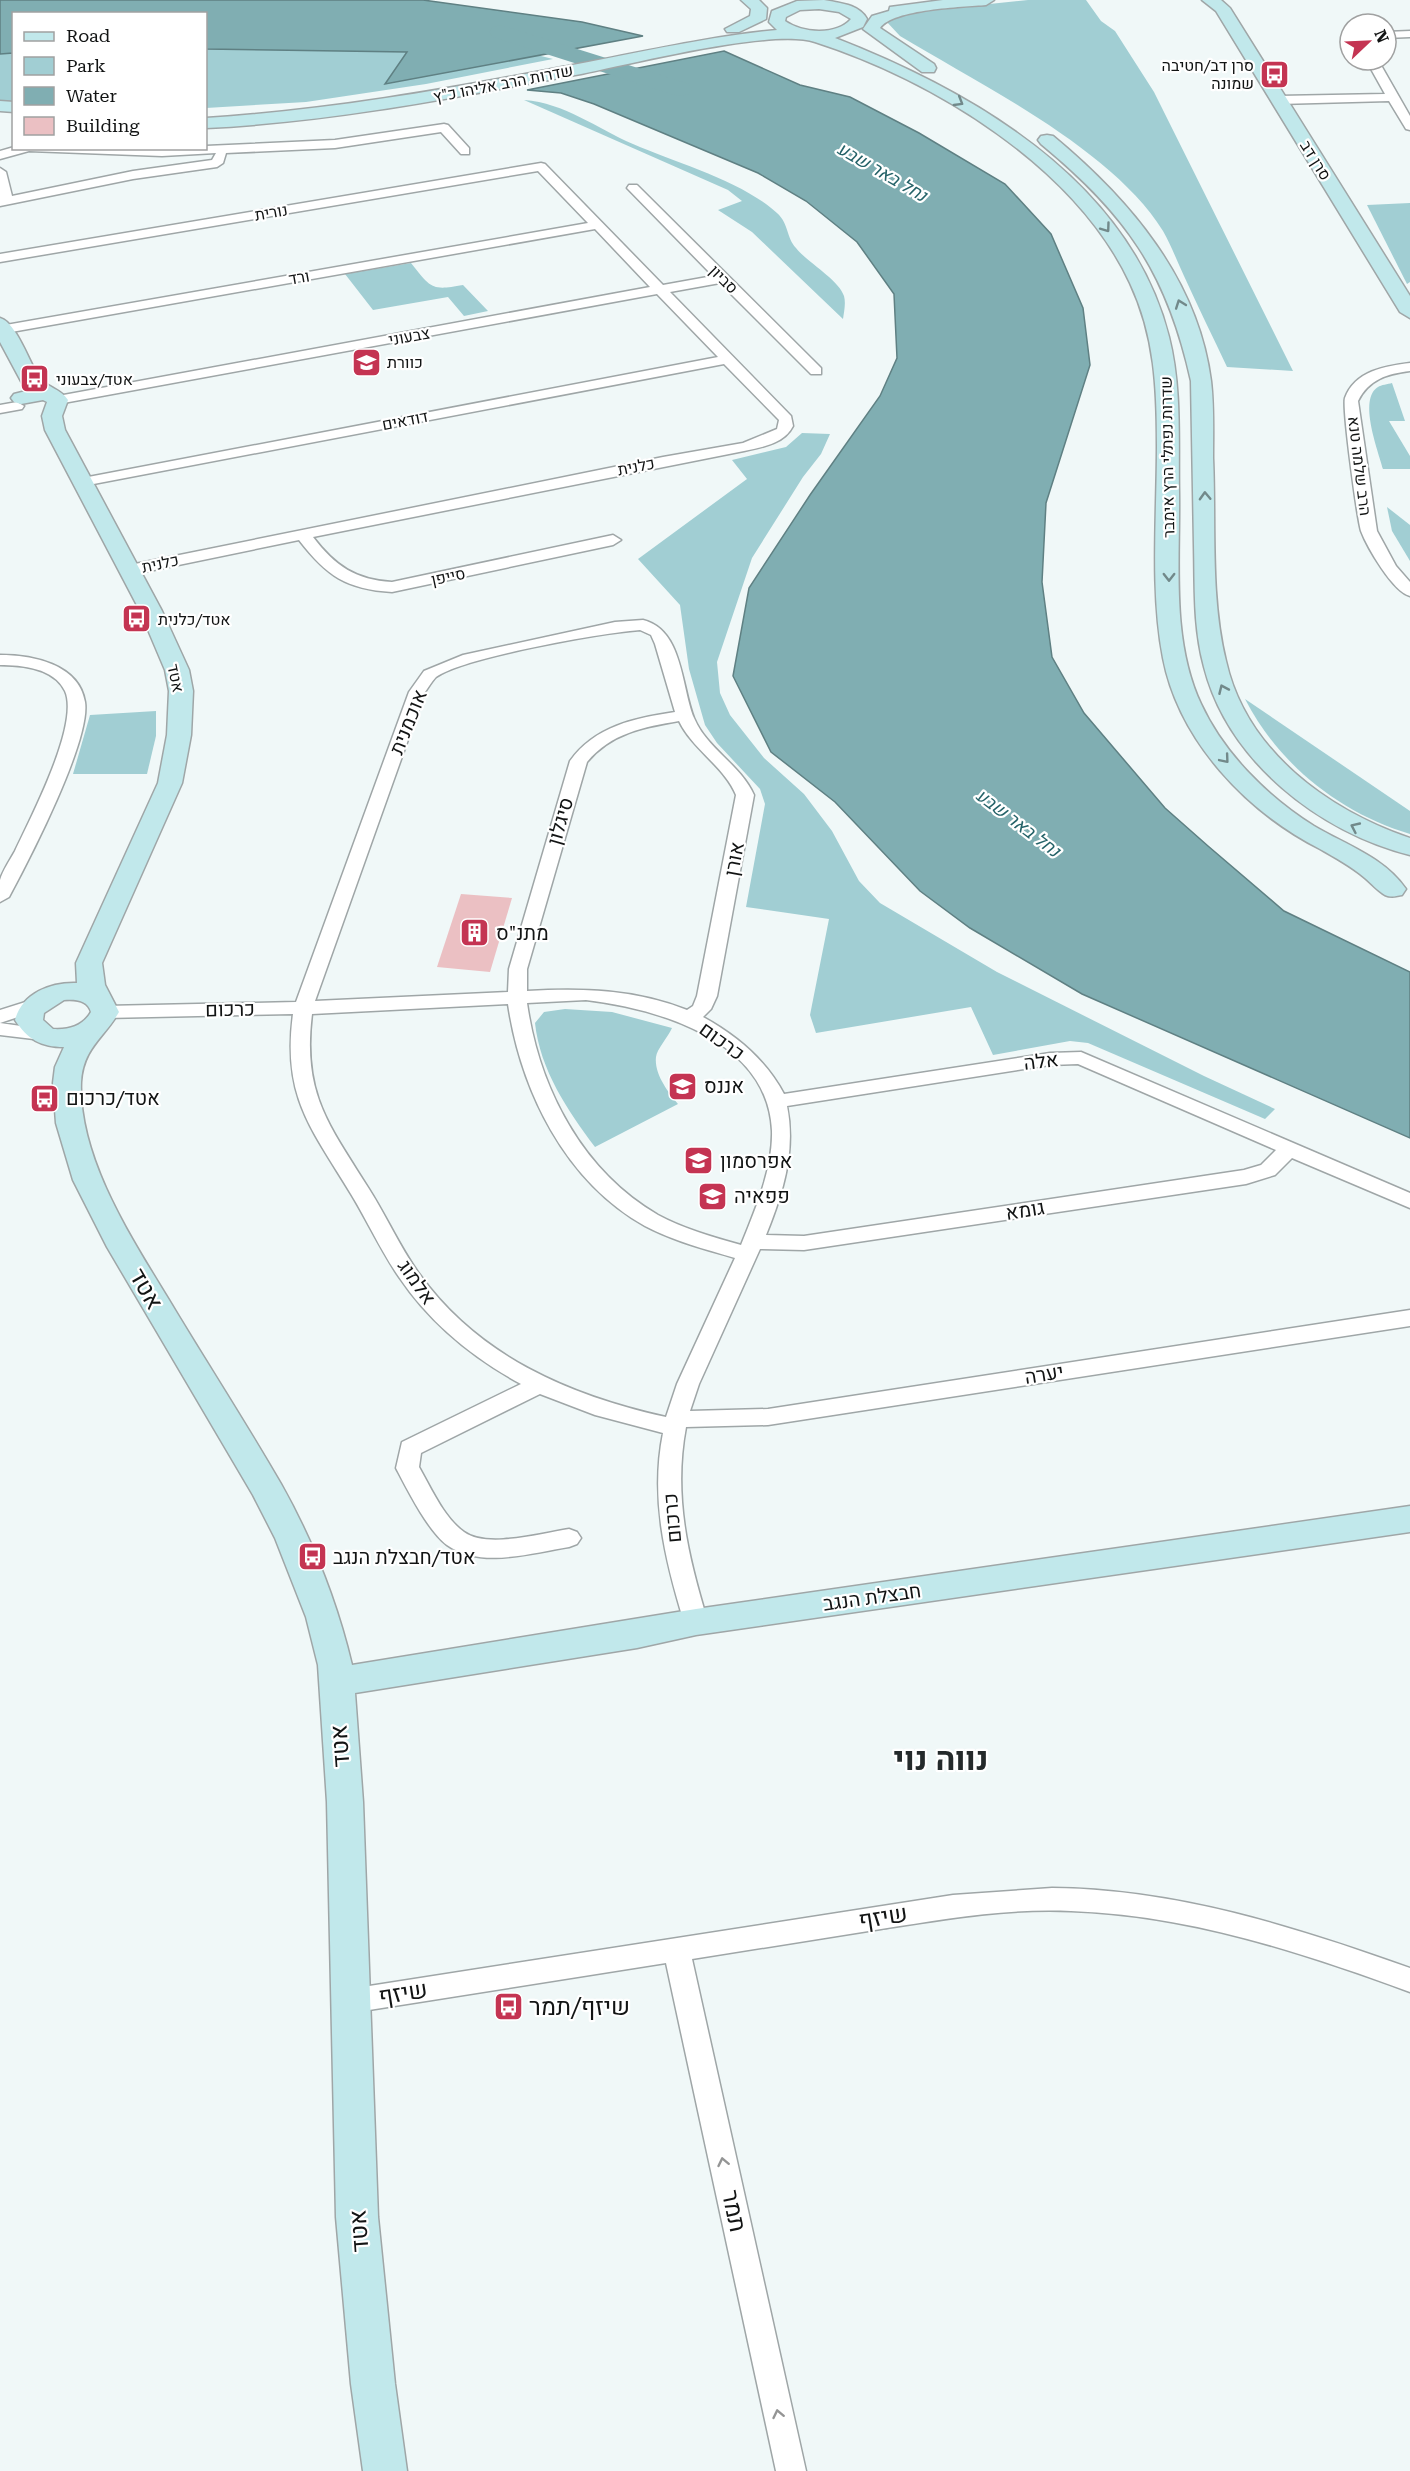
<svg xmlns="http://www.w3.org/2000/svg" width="1410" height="2471" font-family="'Roboto Serif',Heebo,serif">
<rect width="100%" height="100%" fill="#f0f8f8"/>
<!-- green -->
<g fill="#a1ced3">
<path d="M1028 0H1086L1101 21 1115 31 1154 92 1293 371 1227 367C1213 337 1198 307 1184 276 1177 261 1171 245 1163 231 1112 149 981 85 900 36L885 20 913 12Z"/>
<path d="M469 38 553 59 426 84 306 102 206 108V45Z"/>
<path d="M13 53V103L0 102V54Z"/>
<path d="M524 100C565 103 596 128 633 144 677 163 742 181 777 213 789 224 786 237 796 248 807 262 839 280 844 296 846 303 844 312 843 319L752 232 718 210 742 201 728 190Z"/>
<path d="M1410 203V282L1407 284 1367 205Z"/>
<path d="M411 263C431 288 431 291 463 285L488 311 464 316 448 297 373 310 345 274Z"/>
<path d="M1392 383 1405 421H1389L1410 456V469H1383C1378 450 1358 399 1378 387 1381 385 1388 384 1392 383Z"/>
<path d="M802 433 830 434 821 454 803 477 752 558 717 662 720 693 730 715 764 758 804 794 832 831 859 881 880 903 997 972 1204 1076 1275 1109 1265 1119 1088 1043 1070 1041 993 1055 971 1007 816 1033 810 1015 829 919 746 907 765 804 760 789 717 743 705 725 689 669 680 605 638 559 747 479 732 460 786 447Z"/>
<path d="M1387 507 1410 525V561L1392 531Z"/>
<path d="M1245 699 1410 811V834C1340 813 1279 765 1245 699Z"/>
<path d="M156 711V736L147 774H73L90 715Z"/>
<path d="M565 1009 612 1012 672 1028C668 1037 657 1049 656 1057 654 1074 668 1092 678 1104L595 1147C568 1111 540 1070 535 1023L544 1012Z"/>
</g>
<!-- water -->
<g fill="#80aeb2" stroke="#5f8083" stroke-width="1.5">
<path d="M0 0H423L582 22 643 36 385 84 407 52 206 49V14H14L13 53 0 54Z"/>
<path d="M724 51 800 85 850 97 919 133 1005 184 1051 234 1083 308 1090 365 1046 503 1042 582 1052 657 1084 713 1165 808 1208 846 1284 911 1410 972V1138L1082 994 970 928 920 891 835 802 771 752 733 676 749 588 810 495 880 396 897 358 894 294 857 242 806 201 758 173 594 104 561 93 527 90Z"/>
</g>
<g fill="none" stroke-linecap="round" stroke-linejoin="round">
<!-- river -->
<path fill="#80aeb2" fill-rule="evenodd" d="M501 25 689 84 692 89 689 94 680 96 671 94 493 37 489 32 493 27Z"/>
</g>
<!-- building -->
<path fill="#ebc0c3" d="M461 894 512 898 490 972 437 967Z"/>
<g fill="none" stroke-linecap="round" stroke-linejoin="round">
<defs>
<g id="street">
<path d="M1410 31V37L1386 38V32Z"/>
<path d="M1366 60H1378L1410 116V130L1406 129 1389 101 1279 104 1273 100 1279 96 1385 94Z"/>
<path d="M444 124 448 125 469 148V154H461L441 132 335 148 226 153 223 163 217 167 133 179 0 206V168L6 172 12 196 133 171 212 160 216 153 162 156 29 151 0 159V151L14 147 206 148V146L335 140Z"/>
<path d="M541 163 545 164 663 285 713 276 627 188 629 185H637L821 368V374H811L720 283 670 292 791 416 793 426C784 444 762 447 744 451L313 537C335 566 356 580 392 582L613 535 621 540 613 545 392 592C346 589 327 576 299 540L130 575 124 573 122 570 130 565 663 457 743 443 777 429 779 420 724 364 83 486 76 482 83 478 718 357 657 294 58 404 51 400 58 396 650 287 595 229 0 334V326L588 223 538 171 0 262V254Z"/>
<path d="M1410 363V371C1387 374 1369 379 1358 401L1377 531 1396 566 1410 582V596C1393 592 1367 547 1361 531 1357 517 1342 407 1345 398 1355 371 1385 366 1410 363Z"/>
<path d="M17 402 24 406 22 409 0 413V405Z"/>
<path d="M643 620C683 630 681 686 694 718 707 749 740 764 754 795L717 996 711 1009 703 1017C736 1035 766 1060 784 1094L1050 1053 1081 1052 1410 1193V1208L1292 1158 1275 1175 1246 1184 804 1250 760 1249 699 1384 690 1411 768 1409 1410 1310V1326L768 1425 686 1427C673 1495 688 1557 708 1622L705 1629 696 1631 687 1629 684 1622C665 1560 650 1498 663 1433L595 1415 540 1394 421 1453 419 1467C431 1488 444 1518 464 1532 487 1549 542 1533 569 1529L577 1532 581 1538 577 1544 569 1547C532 1553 480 1569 447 1545 428 1531 407 1489 396 1468L402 1442 521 1384C473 1358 430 1323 399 1277 381 1251 368 1222 351 1194 311 1128 282 1097 293 1014L105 1018 98 1016 95 1012 98 1008 105 1006 296 1002 409 692 424 671 463 655 615 622ZM640 630 651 635 655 644 675 712C635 718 595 726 570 761L509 969 508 992 315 1001 425 692C428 688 432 681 436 677 464 657 602 633 640 630ZM679 721C693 750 724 766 736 795L697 996 693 1006 687 1010C634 989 583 988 527 991V969L587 762C611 733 644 727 679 721ZM586 1000C659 1009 768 1040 772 1131 773 1169 755 1210 741 1245 713 1237 684 1229 658 1215 582 1171 539 1088 527 1003ZM508 1004C521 1091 565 1181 645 1226 673 1241 705 1249 735 1258L677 1384 666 1417C571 1396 479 1357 420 1275 400 1248 387 1217 369 1189 329 1125 302 1094 312 1014ZM1078 1064 1276 1150 1261 1165 1244 1170 804 1236 766 1235C783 1193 796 1151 787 1106L1050 1065Z"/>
<path d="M0 655C32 655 79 664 85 702 91 740 29 860 9 897L0 902C0 895 0 886 0 880 3 870 10 860 15 851 30 819 80 724 65 691 54 668 22 665 0 665Z"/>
<path d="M35 999 45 1005 42 1009 0 1023 49 1030 52 1034 49 1038 42 1040 0 1035V1010Z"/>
<path d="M1052 1888C1176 1889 1295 1927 1410 1968V1992C1301 1952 1188 1915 1071 1911 1007 1908 944 1919 881 1929 818 1939 755 1949 692 1959L806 2471H776L666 1963 350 2013 340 2009 336 2001 340 1993 350 1989 953 1895Z"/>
</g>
<g id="secondary">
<path d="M741 0H759L767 8 766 19 739 32H727L725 29 750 16 751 9Z"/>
<path d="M824 0C839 3 859 4 867 19L863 27 835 38C974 92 1130 182 1169 337 1182 388 1178 442 1179 494 1180 563 1171 640 1201 704 1224 754 1268 797 1314 826 1346 845 1384 857 1406 889L1402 895C1395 896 1392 898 1385 895 1378 891 1371 883 1365 878 1351 866 1336 858 1320 849 1247 812 1179 741 1163 658 1150 591 1157 515 1157 446 1157 389 1155 336 1130 283 1076 167 934 80 815 42 772 28 631 64 581 74 457 97 332 122 206 128V118C326 110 444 90 562 67 633 54 705 37 777 30L769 22 772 11 797 1ZM819 9 839 12 851 19C836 36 802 33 785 21L786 17 800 10Z"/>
<path d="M943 0H994L986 5C963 7 893 9 880 28L934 64 936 68 934 72H922L863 29 872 16 889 11 890 7Z"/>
<path d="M1202 0H1221L1230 8 1410 296V318L1400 312 1216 11Z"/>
<path d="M0 101 14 102V112L0 111Z"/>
<path d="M1047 135 1053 136C1129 199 1198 279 1211 381 1214 406 1213 433 1213 458 1216 524 1210 596 1226 661 1246 751 1328 810 1410 838V855C1319 832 1228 761 1204 667 1193 627 1195 586 1194 545 1193 490 1192 436 1191 381 1167 272 1126 214 1041 144L1038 140 1041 136Z"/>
<path d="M0 318C16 322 29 362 39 377 46 387 61 389 68 400L62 416 65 430 162 611 189 670 193 691 191 735 182 783 102 963 105 985 119 1012C104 1038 83 1048 81 1082 78 1161 136 1245 175 1310 210 1368 247 1425 281 1484 313 1541 337 1602 352 1665L696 1609 1410 1506V1532L696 1635 637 1648 355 1693 363 1802 378 2217 395 2384 407 2471H363L351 2384 336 2217 327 1802 318 1665 306 1617 275 1538 253 1495 107 1247 73 1180 56 1123 53 1083 55 1067 64 1047C41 1047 27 1039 15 1020 22 993 51 982 77 983L76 963 158 783 167 735 169 691 165 670 140 611 45 430 42 416 47 402 43 400 21 404 14 402 11 398 14 394 30 390 22 383 0 342ZM64 1000C75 999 88 1000 91 1012 83 1026 69 1030 53 1029L43 1020 44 1013Z"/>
</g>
</defs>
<!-- street casing -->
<use href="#street" stroke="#9fa6a7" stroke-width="3"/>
<!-- secondary casing -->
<use href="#secondary" stroke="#9fa6a7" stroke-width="3"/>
<!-- street -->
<use href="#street" fill="#fff" fill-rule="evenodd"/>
<!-- secondary -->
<use href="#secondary" fill="#c1e8eb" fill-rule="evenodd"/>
</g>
<!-- one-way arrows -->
<defs><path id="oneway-chevron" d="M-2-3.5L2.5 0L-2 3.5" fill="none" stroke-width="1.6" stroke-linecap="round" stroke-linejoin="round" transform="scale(1.5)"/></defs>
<g stroke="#72898a">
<use href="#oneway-chevron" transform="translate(959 102) rotate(31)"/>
<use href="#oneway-chevron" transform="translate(1106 228) rotate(54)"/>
<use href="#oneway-chevron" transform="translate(1180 304) rotate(-110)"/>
<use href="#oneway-chevron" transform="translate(1205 496) rotate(-92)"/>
<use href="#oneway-chevron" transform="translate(1169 577) rotate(90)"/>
<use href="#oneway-chevron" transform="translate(1223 689) rotate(-114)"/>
<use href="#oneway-chevron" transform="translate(1225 759) rotate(50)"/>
<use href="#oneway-chevron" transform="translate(1355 827) rotate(-155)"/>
</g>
<g stroke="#949595">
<use href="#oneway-chevron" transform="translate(723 2162) rotate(-102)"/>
<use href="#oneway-chevron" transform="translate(778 2414) rotate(-102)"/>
</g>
<!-- icons -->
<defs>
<symbol id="bus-square" viewBox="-11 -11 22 22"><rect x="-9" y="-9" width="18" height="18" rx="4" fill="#c43452" stroke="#fff"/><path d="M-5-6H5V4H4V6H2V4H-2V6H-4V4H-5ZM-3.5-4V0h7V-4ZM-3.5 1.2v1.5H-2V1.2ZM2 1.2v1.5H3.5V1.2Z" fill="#fff"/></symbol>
<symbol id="school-square" viewBox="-11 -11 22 22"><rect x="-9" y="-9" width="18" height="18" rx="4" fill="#c43452" stroke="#fff"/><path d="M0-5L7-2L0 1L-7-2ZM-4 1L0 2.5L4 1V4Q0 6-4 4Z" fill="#fff"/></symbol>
<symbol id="building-square" viewBox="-11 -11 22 22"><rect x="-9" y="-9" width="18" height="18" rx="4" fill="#c43452" stroke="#fff"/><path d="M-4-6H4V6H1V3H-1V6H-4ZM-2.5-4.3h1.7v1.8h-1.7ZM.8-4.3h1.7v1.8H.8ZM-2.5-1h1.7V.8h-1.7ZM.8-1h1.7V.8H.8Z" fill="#fff"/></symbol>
</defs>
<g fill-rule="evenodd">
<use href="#bus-square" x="1258" y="58" width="33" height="33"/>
<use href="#school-square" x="350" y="346" width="33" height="33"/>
<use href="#bus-square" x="18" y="362" width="33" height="33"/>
<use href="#bus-square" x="120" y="602" width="33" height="33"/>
<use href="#building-square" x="458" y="916" width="33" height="33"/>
<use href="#school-square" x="666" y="1070" width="33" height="33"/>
<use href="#bus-square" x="28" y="1082" width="33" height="33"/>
<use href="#school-square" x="682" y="1144" width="33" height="33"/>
<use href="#school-square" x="696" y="1180" width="33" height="33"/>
<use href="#bus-square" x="296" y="1540" width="33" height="33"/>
<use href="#bus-square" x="492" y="1990" width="33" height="33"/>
</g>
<g text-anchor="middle" stroke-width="4.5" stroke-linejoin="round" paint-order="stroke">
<!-- far-poi labels -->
<g font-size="16" fill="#121414" stroke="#fff" text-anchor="start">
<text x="1254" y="71" text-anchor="end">סרן דב/חטיבה<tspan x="1254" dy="18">שמונה</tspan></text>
<text x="387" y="368">כוורת</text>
<text x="56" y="385">אטד/צבעוני</text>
<text x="158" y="625">אטד/כלנית</text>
</g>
<!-- far-street labels -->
<g font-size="16" fill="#121414" stroke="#fff">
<text transform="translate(503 83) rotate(-11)" y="6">שדרות הרב אליהו כ"ץ</text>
<text transform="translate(1316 160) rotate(58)" y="6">סרן דב</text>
<text transform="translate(271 212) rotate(-10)" y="6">נורית</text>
<text transform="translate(299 277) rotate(-10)" y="6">ורד</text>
<text transform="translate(724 279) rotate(45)" y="6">סביון</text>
<text transform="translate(409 336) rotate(-10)" y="6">צבעוני</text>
<text transform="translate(405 420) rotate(-11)" y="6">דודאים</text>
<text transform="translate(1167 457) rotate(-91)" y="6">שדרות נפתלי הרץ אימבר</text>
<text transform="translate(636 466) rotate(-11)" y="6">כלנית</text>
<text transform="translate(1360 466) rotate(83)" y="6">הרב שלמה טנא</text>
<text transform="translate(160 563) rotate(-12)" y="6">כלנית</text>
<text transform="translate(448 576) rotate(-12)" y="6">סייפן</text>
<text transform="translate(176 678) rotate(78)" y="6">אטד</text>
</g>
<!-- far-water labels -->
<g font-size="18" font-style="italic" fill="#246268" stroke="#fff">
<text transform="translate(882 172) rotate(30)" y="6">נחל באר שבע</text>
<text transform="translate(1018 823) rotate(37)" y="6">נחל באר שבע</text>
</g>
<!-- street labels -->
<g font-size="20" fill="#121414" stroke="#fff">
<text transform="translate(408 722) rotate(-68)" y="7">אוכמנית</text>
<text transform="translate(560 821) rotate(-74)" y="7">סיגלון</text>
<text transform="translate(734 859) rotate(-79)" y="7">אורן</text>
<text transform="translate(230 1009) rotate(-1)" y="7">כרכום</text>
<text transform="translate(722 1041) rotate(36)" y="7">כרכום</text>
<text transform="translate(1041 1061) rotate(-7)" y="7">אלה</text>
<text transform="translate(1025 1210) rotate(-9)" y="7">גומא</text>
<text transform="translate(417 1282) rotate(55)" y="7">אלמוג</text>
<text transform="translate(1044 1374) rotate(-9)" y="7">יערה</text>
<text transform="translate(672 1518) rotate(-95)" y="7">כרכום</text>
<text transform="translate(872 1597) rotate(-8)" y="7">חבצלת הנגב</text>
</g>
<!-- poi labels -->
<g font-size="20" fill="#121414" stroke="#fff" text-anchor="start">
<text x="496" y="940">מתנ"ס</text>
<text x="704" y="1093">אננס</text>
<text x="66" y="1105">אטד/כרכום</text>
<text x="720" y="1168">אפרסמון</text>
<text x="734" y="1203">פפאיה</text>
<text x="333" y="1564">אטד/חבצלת הנגב</text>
</g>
<!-- near-street labels -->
<g font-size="24" fill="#121414" stroke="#fff">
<text transform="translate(146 1289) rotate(60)" y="8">אטד</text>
<text transform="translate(340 1746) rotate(-94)" y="8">אטד</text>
<text transform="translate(883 1917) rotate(-9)" y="8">שיזף</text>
<text transform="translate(403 1993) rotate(-9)" y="8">שיזף</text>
<text transform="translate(734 2211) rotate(78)" y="8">תמר</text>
<text transform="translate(359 2231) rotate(-94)" y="8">אטד</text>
</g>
<!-- near-poi labels -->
<g font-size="24" fill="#121414" stroke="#fff" text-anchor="start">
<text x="529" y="2015">שיזף/תמר</text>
</g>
<!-- near-district labels -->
<g font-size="32" font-weight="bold" fill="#242a2b" stroke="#fff">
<text x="941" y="1770">נווה נוי</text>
</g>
</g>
<!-- legend -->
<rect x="12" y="12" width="195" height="138" fill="#ffffff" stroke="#a0a1a1" stroke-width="1.5"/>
<rect x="24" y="32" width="30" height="9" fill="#c1e8eb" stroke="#a0a1a1" stroke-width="1.5"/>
<text x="66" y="42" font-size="18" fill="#121414">Road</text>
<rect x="24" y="57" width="30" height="18" fill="#a1ced3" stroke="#a0a1a1" stroke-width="1.5"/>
<text x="66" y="72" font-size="18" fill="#121414">Park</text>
<rect x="24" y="87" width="30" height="18" fill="#80aeb2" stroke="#a0a1a1" stroke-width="1.5"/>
<text x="66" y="102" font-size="18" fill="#121414">Water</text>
<rect x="24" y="117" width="30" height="18" fill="#ebc0c3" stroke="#a0a1a1" stroke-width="1.5"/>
<text x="66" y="132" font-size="18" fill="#121414">Building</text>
<!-- north arrow -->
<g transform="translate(1368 42) rotate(67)"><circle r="28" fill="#ffffff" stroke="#a0a1a1" stroke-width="1.5"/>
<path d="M0-4.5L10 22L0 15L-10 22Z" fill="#c43452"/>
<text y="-9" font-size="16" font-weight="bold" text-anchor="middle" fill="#121414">N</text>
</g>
</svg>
